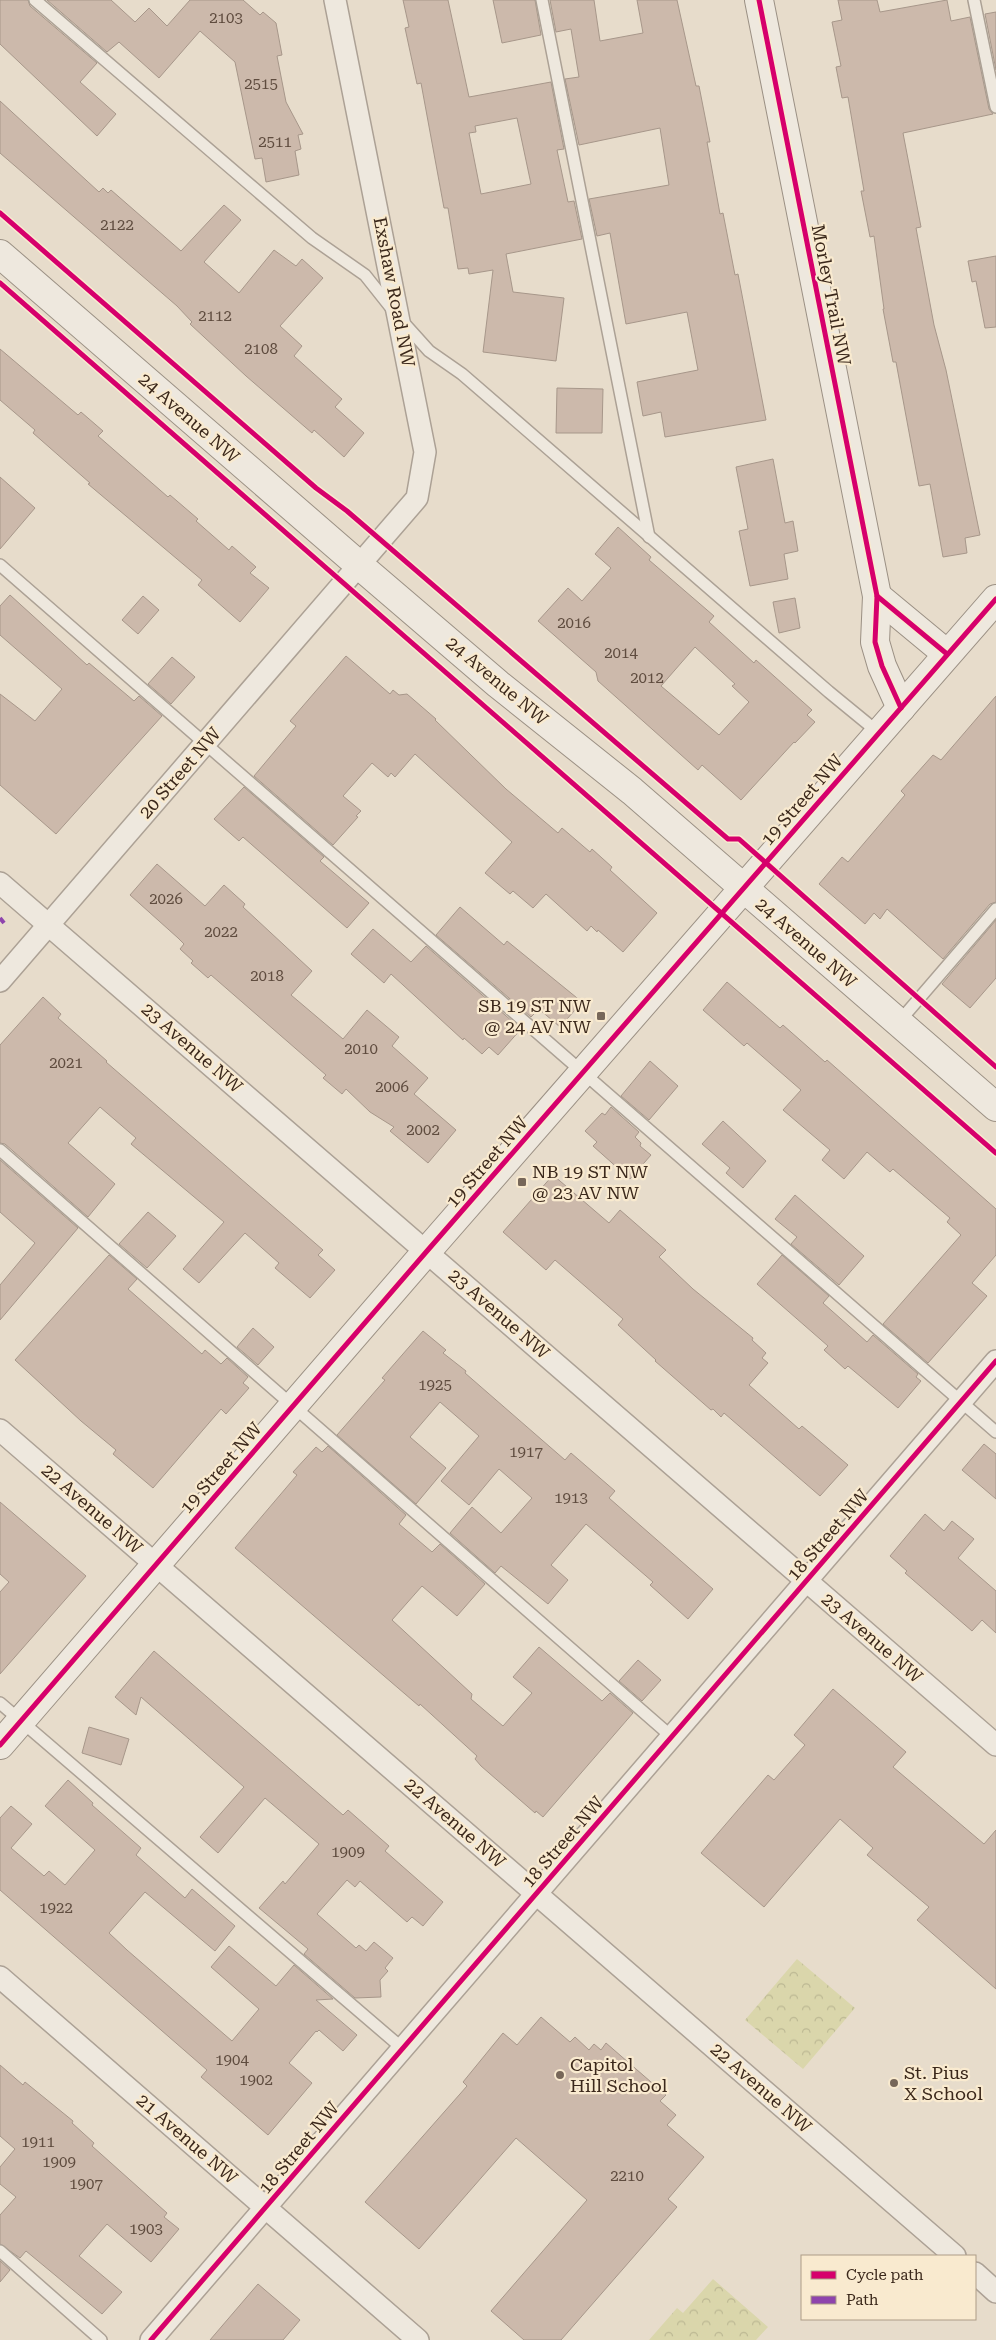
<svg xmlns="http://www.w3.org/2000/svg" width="996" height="2340" font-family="'Roboto Serif',serif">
<defs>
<pattern id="forest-crowns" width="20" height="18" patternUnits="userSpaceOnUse" patternTransform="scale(1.25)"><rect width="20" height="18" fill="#dad6ab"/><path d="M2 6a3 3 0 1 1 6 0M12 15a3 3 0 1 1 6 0" fill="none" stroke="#bcb893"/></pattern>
</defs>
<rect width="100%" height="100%" fill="#e7dccb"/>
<!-- forest -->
<g fill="url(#forest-crowns)">
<path d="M797 1959 855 2008 803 2069 745 2020Z"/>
<path d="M713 2279 768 2327 756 2340H649L677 2308 683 2313Z"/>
</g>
<!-- building -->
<g fill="#ccb9ab" stroke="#a7978a" fill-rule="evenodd">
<path d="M0 0H28L30 6 97 63 80 82 116 114 97 136 0 44Z"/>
<path d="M47 0H111L135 22 149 8 167 26 190 0H243L260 15 263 12 276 23 282 55 277 56 286 102 303 134 298 135 301 149 295 151 299 175 266 182 262 158 255 159 235 62 200 31 159 78 119 42 107 52Z"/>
<path d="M403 0H448L469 97 551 82 564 149 557 150 568 202 574 201 582 239 506 254 513 292 564 298 556 361 483 352 493 270 469 274 468 268 458 269 448 208H444L421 83 417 84 405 28 409 27ZM517 118 531 184 481 194 469 133 476 132 475 126Z"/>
<path d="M493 0H535L541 35 502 43Z"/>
<path d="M550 0H594L600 41 643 33 637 0H677L696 86H699L710 142H707L720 214 723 213 735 275 738 274 766 420 665 437 661 412 643 416 637 382 698 370 687 312 626 324 610 233 597 236 589 199 669 185 660 128 579 145 565 79 579 77 571 29 556 32Z"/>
<path d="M838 0H877L880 12 947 0 951 21 970 17 989 109 993 114 903 133 921 227 916 228 934 325 946 370 980 535 965 538 967 553 943 557 930 484 919 486 896 362H893L883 309H884L874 236 870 237 861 191H864L848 97 842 98 836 67 841 66 832 22 842 20Z"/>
<path d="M996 12V70L985 14Z"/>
<path d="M0 101 99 192 103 188 108 193 111 190 181 251 224 205 241 220 204 262 239 293 274 250 296 266 302 259 323 278 280 326 302 346 294 356 342 399 335 407 364 433 344 457 314 430 312 433 246 376 190 324 192 322 177 306 0 153Z"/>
<path d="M996 256V327L985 328 976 281 972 282 968 261Z"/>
<path d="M0 349 78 415 81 412 103 431 98 436 168 497 170 495 198 519 196 521 229 550 232 546 256 567 250 573 269 588 240 622 198 585 202 580 88 484 90 483 33 433 35 430 0 400Z"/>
<path d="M557 388 603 389 602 433H556Z"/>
<path d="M773 459 785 523 793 521 798 551 784 554 788 579 750 586 739 531 748 529 736 467Z"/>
<path d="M0 477 35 508 0 549Z"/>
<path d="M618 527 651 557 649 560 714 616 709 622 754 663 756 660 812 710 807 715 815 722 795 743 794 742 741 800 702 765 698 770 598 681 596 672 538 621 568 588 582 601 611 568 595 554ZM695 647 735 684 732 686 749 702 719 735 661 686Z"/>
<path d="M10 595 87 665 89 663 134 701 139 696 162 716 56 834 0 785V694L35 721 62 689 0 635V606Z"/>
<path d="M143 596 159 610 138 634 122 620Z"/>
<path d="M795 598 800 628 779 633 773 602Z"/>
<path d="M346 656 390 694 393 690 399 695 407 694 436 719 435 720 506 789 558 833 562 828 590 852 592 849 612 867 610 870 657 913 623 952 598 930 597 932 591 926 587 931 546 894 533 908 513 891 510 894 485 873 512 842 415 754 395 777 391 773 388 777 372 763 343 796 361 811 356 816 358 817 333 845 254 776 296 726 290 721Z"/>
<path d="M172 657 195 677 171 704 148 684Z"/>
<path d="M996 696V902L990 904 943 959 887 909 880 919 874 913 865 924 819 884 842 857 848 862 905 795 901 791 933 755 941 760Z"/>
<path d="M244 787 324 857 320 861 369 903 347 928 243 837 239 841 214 819Z"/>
<path d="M157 864 205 906 224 885 245 904 243 907 312 971 291 995 343 1039 367 1010 399 1037 392 1046 428 1078 414 1094 456 1130 428 1163 390 1131 394 1127 370 1112 346 1089 342 1094 323 1078 326 1075 211 975 208 978 191 963 193 961 180 949 184 944 178 938 130 895Z"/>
<path d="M460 907 504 945 507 941 582 1002 560 1027 539 1009 531 1017 436 935Z"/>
<path d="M996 920V978L970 1008 942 984Z"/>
<path d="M373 929 411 962 426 946 521 1029 498 1055 489 1047 482 1054 464 1038 463 1040 391 974 384 983 351 954Z"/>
<path d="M727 982 780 1028 783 1025 825 1062 827 1060 996 1209V1255L972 1283 987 1296 928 1363 883 1324 961 1235 947 1222 950 1218 893 1169 890 1172 867 1152 844 1179 822 1160 830 1150 783 1110 801 1090 747 1043 744 1046 703 1010Z"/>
<path d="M43 997 61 1014 58 1018 107 1061 106 1062 323 1250 318 1255 335 1270 310 1298 275 1268 279 1263 245 1233 199 1283 183 1269 224 1222 131 1144 136 1138 100 1107 68 1143 115 1184 88 1217 5 1144 0 1143V1045Z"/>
<path d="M650 1061 678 1086 649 1120 621 1096Z"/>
<path d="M611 1107 639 1132 635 1137 641 1143 640 1146 651 1155 630 1179 593 1146 597 1142 585 1131 602 1113 605 1115Z"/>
<path d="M723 1121 766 1161 743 1188 726 1173 730 1168 702 1144Z"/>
<path d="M0 1160 78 1228 0 1320V1285L35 1243 0 1212Z"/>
<path d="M553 1175 609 1223 620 1210 666 1250 659 1257 693 1289 753 1338 752 1340 766 1353 762 1358 768 1363 749 1385 799 1429 802 1426 848 1465 820 1496 724 1413 721 1417 713 1409 711 1410 655 1361 656 1360 618 1325 623 1319 555 1260 546 1270 503 1232Z"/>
<path d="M795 1195 864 1256 839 1285 791 1244 797 1237 775 1219Z"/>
<path d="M148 1212 176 1236 147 1268 119 1244Z"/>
<path d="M109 1255 137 1279 128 1289 202 1354 205 1350 221 1364 227 1358 248 1377 243 1383 249 1388 226 1414 221 1409 153 1488 113 1454 116 1450 81 1421 15 1360Z"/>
<path d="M782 1255 829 1296 823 1303 867 1342 873 1335 918 1374 916 1377 921 1381 898 1408 848 1366 845 1369 824 1350 828 1346 757 1284Z"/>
<path d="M253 1328 274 1347 258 1365 237 1347Z"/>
<path d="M423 1331 446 1350 443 1353 466 1371 465 1373 565 1460 571 1453 615 1491 609 1498 713 1589 688 1619 650 1585 653 1582 586 1524 551 1565 568 1580 548 1604 501 1566 495 1573 450 1533 472 1507 501 1533 532 1498 499 1469 469 1505 441 1481 479 1436 440 1402 410 1437 446 1468 416 1504 337 1435 385 1380 382 1378Z"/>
<path d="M984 1444 996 1454V1499L962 1470Z"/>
<path d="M328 1446 406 1515 399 1524 432 1552 440 1544 485 1584 457 1616 422 1586 392 1620 472 1694 471 1699 503 1726 532 1693 513 1677 539 1647 602 1701 610 1693 633 1713 543 1817 536 1811 535 1813 481 1766 475 1759 477 1756 420 1704 419 1706 235 1548 297 1475 293 1472 316 1447 322 1452Z"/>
<path d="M0 1502 86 1576 0 1674V1592L9 1582 0 1574Z"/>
<path d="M925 1514 944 1531 952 1521 974 1539 958 1558 996 1591V1633L982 1620 972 1631 905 1573 907 1571 890 1556Z"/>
<path d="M154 1651 343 1815 348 1810 389 1846 385 1851 443 1902 423 1926 412 1917 407 1922 360 1881 355 1887 347 1880 317 1914 356 1948 359 1945 366 1951 374 1942 393 1958 385 1968 388 1971 380 1980 381 1997 355 1998 304 1954 308 1949 259 1908 283 1881 285 1884 319 1844 265 1798 218 1853 200 1837 244 1787 141 1697 136 1715 115 1697Z"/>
<path d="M638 1660 661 1680 642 1701 619 1681Z"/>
<path d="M833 1689 906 1752 893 1767 984 1844 996 1830V1989L917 1920 929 1907 867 1855 873 1848 840 1819 764 1907 701 1853 768 1775 774 1780 805 1745 794 1735Z"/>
<path d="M89 1727 129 1739 121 1765 82 1753Z"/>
<path d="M68 1780 93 1803 92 1805 141 1848 136 1855 185 1898 192 1889 235 1926 215 1951 145 1892 109 1933 127 1950 232 2041 259 2009 211 1967 229 1946 276 1986 294 1965 333 1999 316 2000 357 2035 343 2051 319 2030 317 2032 316 2031 289 2063 312 2083 268 2135 201 2077 207 2070 0 1890V1818L11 1806 32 1824 11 1848 44 1876 49 1871 65 1885 95 1850 45 1806Z"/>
<path d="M541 2017 570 2042 575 2037 589 2050 594 2044 601 2050 606 2043 666 2095 660 2101 676 2115 667 2125 704 2157 668 2199 677 2207 561 2340H524L491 2311 587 2200 516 2138 419 2249 365 2202 467 2086 463 2082 503 2033 517 2045Z"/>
<path d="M0 2065 23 2085 25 2082 73 2121 72 2123 94 2143 92 2146 167 2213 164 2217 179 2229 151 2262 107 2224 79 2256 122 2292 102 2314 26 2251 20 2258 0 2244V2215L16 2197 0 2184V2167L15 2149 0 2136Z"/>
<path d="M0 2261 10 2270 0 2282Z"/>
<path d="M258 2284 300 2320 283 2340H210Z"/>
</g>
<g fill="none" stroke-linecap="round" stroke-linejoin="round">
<defs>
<g id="lane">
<path d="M35 0 312 238 365 275 392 309"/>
<path d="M542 0 649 537"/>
<path d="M974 0 996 107"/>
<path d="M402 321 429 351 462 374 829 692 879 733"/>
<path d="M0 565 996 1432"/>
<path d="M898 1023 996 909"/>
<path d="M0 1150 672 1737"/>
<path d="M0 1703 402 2048"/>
<path d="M0 2251 101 2340"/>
</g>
<g id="street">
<path d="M0 883 996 1745"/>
<path d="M0 981 417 498 425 452 335 0"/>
<path d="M0 1430 955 2256"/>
<path d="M0 1977 418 2340"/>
<path d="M975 2273 996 2292"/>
<path d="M151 2340 996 1361"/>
</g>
<g id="secondary">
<path d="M759 0 877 596 875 642 882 666 901 708"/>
<path d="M0 254 359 565 498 684 632 791 996 1107"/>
<path d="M877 596 947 654"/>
<path d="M0 1745 427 1251 996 599"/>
</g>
</defs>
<!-- lane casing -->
<use href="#lane" stroke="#aca195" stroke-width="14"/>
<!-- street casing -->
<use href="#street" stroke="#aca195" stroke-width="24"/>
<!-- secondary casing -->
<use href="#secondary" stroke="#9b9084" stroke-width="30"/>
<!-- lane -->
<use href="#lane" stroke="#eee8de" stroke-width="11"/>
<!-- street -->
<use href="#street" stroke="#eee8de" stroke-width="21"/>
<!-- secondary -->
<use href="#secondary" stroke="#eee8de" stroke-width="28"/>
<!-- quiet -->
<path stroke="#8e44ad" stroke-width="4" stroke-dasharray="8 4" stroke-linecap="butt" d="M0 918 4 923"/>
<defs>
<g id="cycleway">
<path d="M759 0 877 596 875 642 882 666 901 708"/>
<path d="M0 213 316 488 347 511 728 839H739L996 1067"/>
<path d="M0 283 996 1153"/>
<path d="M877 596 947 654"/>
<path d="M0 1745 427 1251 996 599"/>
<path d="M151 2340 996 1361"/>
</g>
</defs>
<!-- cycleway casing -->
<use href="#cycleway" stroke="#f9eacf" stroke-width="8"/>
<!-- cycleway -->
<use href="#cycleway" stroke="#d6006c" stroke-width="5"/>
</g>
<!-- markers -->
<g fill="#776759" stroke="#f9eacf" stroke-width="2">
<rect x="596" y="1011" width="10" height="10" rx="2.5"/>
<rect x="517" y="1177" width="10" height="10" rx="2.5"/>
<circle cx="560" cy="2075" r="5"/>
<circle cx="894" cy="2083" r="5"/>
</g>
<g text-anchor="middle" stroke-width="4.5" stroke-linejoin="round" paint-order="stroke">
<!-- number labels -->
<g font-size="15" fill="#5f4c3f">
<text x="226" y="23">2103</text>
<text x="261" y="89">2515</text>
<text x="275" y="147">2511</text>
<text x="117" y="230">2122</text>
<text x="215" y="321">2112</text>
<text x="261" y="354">2108</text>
<text x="574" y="628">2016</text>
<text x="621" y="658">2014</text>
<text x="647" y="683">2012</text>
<text x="166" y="904">2026</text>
<text x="221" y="937">2022</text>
<text x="267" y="981">2018</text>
<text x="361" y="1054">2010</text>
<text x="66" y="1068">2021</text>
<text x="392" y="1092">2006</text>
<text x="423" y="1135">2002</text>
<text x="435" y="1390">1925</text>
<text x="526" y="1457">1917</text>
<text x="571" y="1503">1913</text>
<text x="348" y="1857">1909</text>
<text x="56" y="1913">1922</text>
<text x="232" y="2065">1904</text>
<text x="256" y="2085">1902</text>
<text x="38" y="2147">1911</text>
<text x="59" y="2167">1909</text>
<text x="627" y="2181">2210</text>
<text x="86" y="2189">1907</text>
<text x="146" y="2234">1903</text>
</g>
<!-- street labels -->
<g font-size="18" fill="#3b281b" stroke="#f9eacf">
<text transform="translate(394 292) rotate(79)" y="6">Exshaw Road NW</text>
<text transform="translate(831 295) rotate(79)" y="6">Morley Trail NW</text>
<text transform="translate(189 418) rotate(41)" y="6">24 Avenue NW</text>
<text transform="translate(497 681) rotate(40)" y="6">24 Avenue NW</text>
<text transform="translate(180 773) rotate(-49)" y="6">20 Street NW</text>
<text transform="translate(802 800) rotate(-49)" y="6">19 Street NW</text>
<text transform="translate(806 943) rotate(41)" y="6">24 Avenue NW</text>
<text transform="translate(192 1048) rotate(41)" y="6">23 Avenue NW</text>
<text transform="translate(487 1162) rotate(-49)" y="6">19 Street NW</text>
<text transform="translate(499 1314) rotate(41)" y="6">23 Avenue NW</text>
<text transform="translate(221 1468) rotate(-49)" y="6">19 Street NW</text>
<text transform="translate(92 1509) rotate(41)" y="6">22 Avenue NW</text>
<text transform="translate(828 1535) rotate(-49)" y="6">18 Street NW</text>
<text transform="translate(872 1638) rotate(41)" y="6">23 Avenue NW</text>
<text transform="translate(455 1823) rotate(41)" y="6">22 Avenue NW</text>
<text transform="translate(563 1842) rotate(-49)" y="6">18 Street NW</text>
<text transform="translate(761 2088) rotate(41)" y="6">22 Avenue NW</text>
<text transform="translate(187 2139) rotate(41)" y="6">21 Avenue NW</text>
<text transform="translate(299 2148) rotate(-50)" y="6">18 Street NW</text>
</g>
<!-- poi labels -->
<g font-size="18" fill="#3b281b" stroke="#f9eacf" text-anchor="start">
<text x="591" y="1012" text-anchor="end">SB 19 ST NW<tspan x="591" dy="21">@ 24 AV NW</tspan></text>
<text x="532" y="1178">NB 19 ST NW<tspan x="532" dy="21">@ 23 AV NW</tspan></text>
<text x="570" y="2071">Capitol<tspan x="570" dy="21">Hill School</tspan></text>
<text x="904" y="2079">St. Pius<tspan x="904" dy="21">X School</tspan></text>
</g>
</g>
<!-- legend -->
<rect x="801" y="2255" width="175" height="65" fill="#f9eacf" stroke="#ad9c87"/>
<rect x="811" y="2271" width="25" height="8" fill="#d6006c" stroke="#ad9c87"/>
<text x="846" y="2280" font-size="15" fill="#3b281b">Cycle path</text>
<rect x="811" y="2296" width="25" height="8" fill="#8e44ad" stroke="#ad9c87"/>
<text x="846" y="2305" font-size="15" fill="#3b281b">Path</text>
</svg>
